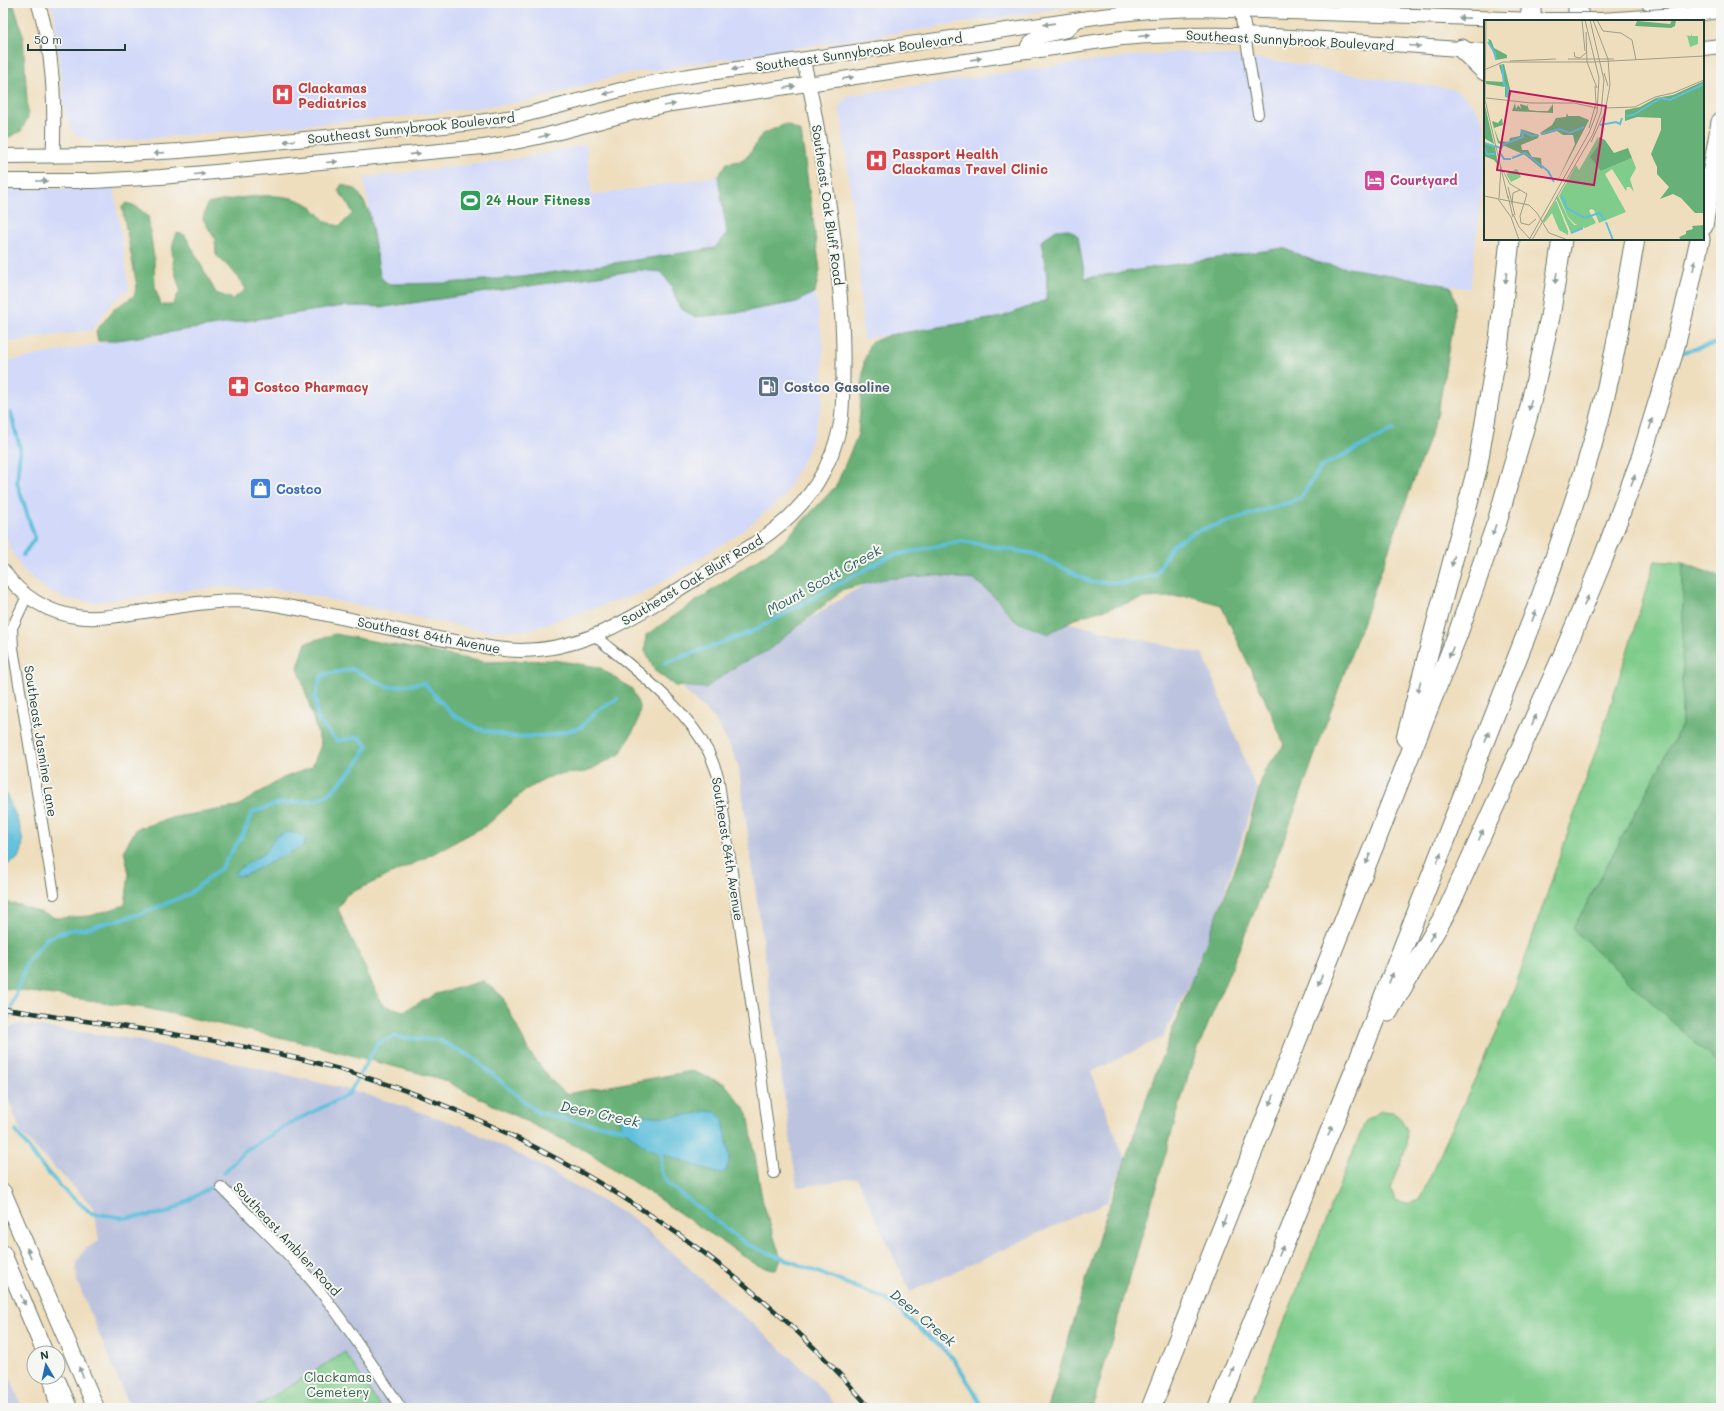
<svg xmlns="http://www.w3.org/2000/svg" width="1724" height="1411" font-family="Mali,sans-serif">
<rect width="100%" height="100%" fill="#f6f6f2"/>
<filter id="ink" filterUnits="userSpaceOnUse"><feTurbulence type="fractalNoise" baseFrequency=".025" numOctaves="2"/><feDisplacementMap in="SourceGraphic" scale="8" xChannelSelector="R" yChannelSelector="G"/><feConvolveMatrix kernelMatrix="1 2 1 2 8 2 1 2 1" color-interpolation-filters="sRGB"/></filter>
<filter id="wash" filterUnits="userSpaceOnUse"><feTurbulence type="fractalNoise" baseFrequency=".012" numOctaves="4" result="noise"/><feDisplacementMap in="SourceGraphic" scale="16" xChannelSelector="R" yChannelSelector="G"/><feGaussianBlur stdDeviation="0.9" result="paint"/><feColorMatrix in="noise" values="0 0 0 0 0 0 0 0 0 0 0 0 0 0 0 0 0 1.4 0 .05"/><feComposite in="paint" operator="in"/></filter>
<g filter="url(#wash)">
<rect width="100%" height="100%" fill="#efdebe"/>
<!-- built -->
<g fill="#d2d9f9">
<path d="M50 3H1094L620 75 531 101 409 116 95 143 73 133 65 113 54 12Z"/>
<path d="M1181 52 1216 54 1285 62 1368 77 1452 89 1464 96 1474 106 1482 118 1485 130V162L1470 289 1319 263 1283 248 1085 278 1078 236 1041 241 1047 276 1046 300 1002 317 863 339 859 258 840 107 842 101 851 95 1069 64 1126 57Z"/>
<path d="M586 144 592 195 718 176 727 233 715 248 522 277 446 283 390 284 384 281 380 275 364 178 530 157Z"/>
<path d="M114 188 129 289 109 306 92 330 3 343V189Z"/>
<path d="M639 270 660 271 671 285 679 307 694 317 730 314 797 302 815 292 823 346V401L809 449 784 496 743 531 647 591 528 630 486 631 277 589 217 587 95 602 67 599 47 590 24 572 14 557 5 534 3 520V362L111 341 345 306 385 307Z"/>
</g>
<!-- industrial -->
<g fill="#bcc3de">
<path d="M900 572 1012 582 1039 616 1203 654 1257 791 1205 953 1163 1037 1091 1072 1125 1159 1107 1202 910 1292 857 1178 797 1187 738 764 729 744 715 719 683 689 741 661 870 581Z"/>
<path d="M19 1024 133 1039 363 1093 462 1126 532 1161 635 1220 808 1373 837 1408H381L345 1352 254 1408H130L77 1281 76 1264 84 1250 99 1241 94 1208 21 1133 3 1083V1030Z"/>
<path d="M3 1358 22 1408H3Z"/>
</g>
<!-- green -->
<g fill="#7fcc8b" stroke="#4f8460">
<path d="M1655 561 1683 563 1682 725 1573 929 1721 1067V1408H1249L1366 1120 1381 1111 1393 1112 1401 1119 1407 1130 1406 1147 1391 1188 1395 1201 1407 1204 1419 1200 1509 1005 1604 727Z"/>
<path d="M345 1352 381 1408H254Z"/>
</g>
<!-- forest -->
<g fill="#67b077" stroke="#437656">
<path d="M3 3H13L23 35 28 117 21 131 9 137H3Z"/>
<path d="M786 124 801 132 820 270 815 292 797 302 730 314 694 317 679 307 671 285 661 272 639 270 385 307 345 306 111 341H98L96 331 114 309 134 296 137 286 122 207 127 203 137 207 148 216 154 258 155 287 161 305H173L180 290C175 271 167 252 177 233L185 235 216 293 233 299 246 289 233 271 216 255 215 239 203 219 207 204C235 198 286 188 310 206 325 217 319 222 340 226L353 213 346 200 338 191 342 184 357 190 369 211 380 275 384 281 390 284 446 283 522 277 715 248 727 233 718 176 727 163 740 161 749 155 762 134Z"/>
<path d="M1068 229 1078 236 1085 278 1283 248 1319 263 1408 278 1450 286 1456 303 1438 413 1287 832 1191 1066 1092 1408H1048L1102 1227 1153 1080 1242 851 1264 771 1284 745 1273 717 1221 605 1190 596 1144 598 1076 618 1048 634 1015 621 997 599 975 580 935 575 884 579 844 589 767 651 738 665 706 688 675 686 655 671 645 651 646 635 782 543 836 486 858 434 864 362 870 343 889 335 1002 317 1046 300 1047 276 1041 241 1056 230Z"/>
<path d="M1683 563 1721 577V1067L1573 929 1682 725Z"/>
<path d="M335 634 484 662 553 660 599 667 632 689 640 708 637 724 620 754 586 772 554 775 525 790 487 825 421 860 346 895 338 909 382 1005 404 1011 436 994 483 981 502 996 528 1050 551 1080 566 1094 692 1071 725 1084 748 1113 762 1199 781 1259 776 1270 757 1265 590 1153 441 1079 306 1043 145 1008 3 988V902L20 905 56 918 90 916 125 905 129 874 124 850 136 829 175 817 236 807 283 778 312 767 321 745 298 667 306 643Z"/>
</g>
<!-- water -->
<g fill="#5ebfdc" stroke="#3e7e88">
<path d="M3 788C10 804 33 844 17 859 15 861 11 863 9 864L3 863Z"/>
<path d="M286 832 296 833 305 837V845L245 875 238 876 234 872 266 852 276 836Z"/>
<path d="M707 1111 716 1112 723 1119 730 1159 726 1171 719 1174 647 1148 621 1127 620 1117 624 1114C652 1117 680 1118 707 1111Z"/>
</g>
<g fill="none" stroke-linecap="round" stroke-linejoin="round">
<!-- stream -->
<g stroke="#5ebfdc" stroke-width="4">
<path d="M1679 353 1721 342"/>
<path d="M11 413 20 448 17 483 35 538 23 555"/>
<path d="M665 663 751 632 890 556 962 541 1035 554 1091 582 1124 583 1156 575 1172 545 1197 531 1300 499 1321 467 1393 430"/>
<path d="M3 1021H7L27 962 47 938 69 930 84 929 140 914 189 894 221 868 243 834 253 812 277 804 317 800 330 793 354 768 368 746 359 737 337 741 318 720 315 697 322 675 352 669 388 687 424 683 452 714 479 729 514 737 551 735 580 728 597 711 617 699"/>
<path d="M16 1131 41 1165 64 1190 91 1213 126 1218 167 1213 209 1188"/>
<path d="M659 1150 662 1154 661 1172 669 1185 746 1244 886 1299 952 1357 974 1391 982 1408"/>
<path d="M224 1173 244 1151 294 1121 348 1095 378 1043 393 1037 439 1040 473 1058 537 1112 574 1121 626 1129"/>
</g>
</g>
</g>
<g filter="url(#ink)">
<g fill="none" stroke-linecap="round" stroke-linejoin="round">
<defs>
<g id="minor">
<path d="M1245 35 1258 114"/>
<path d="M27 596 12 628 13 648 54 894"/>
<path d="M595 636C635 670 683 704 708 751 712 759 715 768 718 776L755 1029 774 1173"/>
<path d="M221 1187C257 1224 296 1259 327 1300 354 1335 377 1372 401 1408"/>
</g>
<g id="tertiary">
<path d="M38 3C54 51 55 106 53 156"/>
<path d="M1240 3 1245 35"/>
<path d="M3 570C20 596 49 614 80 617 98 619 115 616 133 613 173 608 216 597 258 602 328 611 396 633 465 643 487 647 509 652 531 650 592 647 643 611 694 580 739 553 788 530 817 483 829 464 837 443 841 421 843 404 843 386 843 368 844 311 837 254 828 197 821 151 815 105 803 60"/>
</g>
<g id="secondary">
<path d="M1694 14 1721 11"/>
<path d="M1703 48 1721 46"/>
<path d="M1028 52V46L1031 42 1041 36 1067 30 1077 20"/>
<path d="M3 156 108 155 179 151 465 124 520 116 636 86 689 76 1102 16 1149 11 1197 9 1541 20"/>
<path d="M3 181H94L161 177 483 147C547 139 608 117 671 104L1122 38C1243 28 1364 43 1485 51"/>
</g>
<g id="primary">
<path d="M3 1192 96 1408"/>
<path d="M3 1253 45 1353"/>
<path d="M58 1382 69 1408"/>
</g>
<path id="trunk" d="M52 1377 59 1408"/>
<g id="motorway">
<path d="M1531 3V21"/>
<path d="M1578 21V3"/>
<path d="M1653 21V3"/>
<path d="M1462 49 1485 71"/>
<path d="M1703 226 1721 122"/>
<path d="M1406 738 1477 469 1499 340 1510 239"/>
<path d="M1388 1012 1448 909 1563 655 1603 559 1640 461 1673 354 1688 294 1700 239"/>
<path d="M1151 1408 1457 636 1497 522 1529 411 1550 317 1562 239"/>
<path d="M1218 1408 1356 1067 1540 600C1558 548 1578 495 1593 442 1612 376 1623 307 1635 239"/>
</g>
</defs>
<!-- minor casing -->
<use href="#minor" stroke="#687564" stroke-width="12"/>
<!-- tertiary casing -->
<use href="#tertiary" stroke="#687564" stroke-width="15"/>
<!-- secondary casing -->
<use href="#secondary" stroke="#687564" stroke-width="16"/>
<!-- primary casing -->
<use href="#primary" stroke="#687564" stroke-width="18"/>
<!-- trunk casing -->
<use href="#trunk" stroke="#687564" stroke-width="19"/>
<!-- motorway casing -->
<use href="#motorway" stroke="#687564" stroke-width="21"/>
<!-- minor -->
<use href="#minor" stroke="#fff" stroke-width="10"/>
<!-- tertiary -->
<use href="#tertiary" stroke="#fff" stroke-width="13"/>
<!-- secondary -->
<use href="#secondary" stroke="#fff" stroke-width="14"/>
<!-- primary -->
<use href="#primary" stroke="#fff" stroke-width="16"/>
<!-- trunk -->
<use href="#trunk" stroke="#fff" stroke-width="17"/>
<!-- motorway -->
<use href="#motorway" stroke="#fff" stroke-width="19"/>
<defs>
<path id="rail" d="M3 1009C21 1011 39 1014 57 1017 143 1029 229 1041 313 1062 522 1116 730 1244 870 1408"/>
</defs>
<!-- rail casing -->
<use href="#rail" stroke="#1f3d34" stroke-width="4.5"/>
<!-- rail -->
<use href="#rail" stroke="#f6f6f2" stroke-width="3" stroke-dasharray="9" stroke-linecap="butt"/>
<defs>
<path id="secondary-bridge" d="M1545 20H1601L1694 14"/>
</defs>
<!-- secondary-bridge casing -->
<use href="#secondary-bridge" stroke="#687564" stroke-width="16" stroke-linecap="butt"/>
<!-- secondary-bridge -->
<use href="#secondary-bridge" stroke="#fff" stroke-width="14"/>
</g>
<!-- one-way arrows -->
<defs><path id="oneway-solid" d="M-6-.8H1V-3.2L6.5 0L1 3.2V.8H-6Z"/></defs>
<g fill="#8f9e9a">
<use href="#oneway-solid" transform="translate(1464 18) rotate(-179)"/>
<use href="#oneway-solid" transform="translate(1049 24) rotate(172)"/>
<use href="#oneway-solid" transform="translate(1144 36) rotate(-5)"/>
<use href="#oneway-solid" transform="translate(1415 46) rotate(4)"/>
<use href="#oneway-solid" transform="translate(976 59) rotate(-8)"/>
<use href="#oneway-solid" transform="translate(737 69) rotate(172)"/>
<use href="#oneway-solid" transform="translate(848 78) rotate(-8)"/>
<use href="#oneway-solid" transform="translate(790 87) rotate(-9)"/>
<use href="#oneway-solid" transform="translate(609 93) rotate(165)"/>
<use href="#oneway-solid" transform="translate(670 105) rotate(-10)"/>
<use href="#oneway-solid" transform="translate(544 136) rotate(-14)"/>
<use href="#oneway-solid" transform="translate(289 141) rotate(174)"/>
<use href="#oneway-solid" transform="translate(159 153) rotate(176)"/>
<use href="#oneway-solid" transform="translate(415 154) rotate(-6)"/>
<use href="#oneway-solid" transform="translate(332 162) rotate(-5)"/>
<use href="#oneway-solid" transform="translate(200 174) rotate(-5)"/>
<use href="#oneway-solid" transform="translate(42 181)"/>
<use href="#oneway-solid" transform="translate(1694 266) rotate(-78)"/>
<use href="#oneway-solid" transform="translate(1506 278) rotate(96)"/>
<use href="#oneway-solid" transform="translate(1556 278) rotate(99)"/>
<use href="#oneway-solid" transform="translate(1530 405) rotate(103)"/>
<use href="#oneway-solid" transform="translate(1651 424) rotate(-73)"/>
<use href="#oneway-solid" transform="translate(1633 480) rotate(-70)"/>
<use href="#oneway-solid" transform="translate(1494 530) rotate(109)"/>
<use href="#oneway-solid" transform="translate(1453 561) rotate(105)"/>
<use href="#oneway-solid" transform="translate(1586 601) rotate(-67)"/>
<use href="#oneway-solid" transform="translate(1534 616) rotate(-69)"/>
<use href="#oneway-solid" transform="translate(1451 652) rotate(112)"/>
<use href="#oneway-solid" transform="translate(1419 687) rotate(105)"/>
<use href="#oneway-solid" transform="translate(1534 720) rotate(-66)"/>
<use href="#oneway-solid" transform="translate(1487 737) rotate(-69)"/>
<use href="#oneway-solid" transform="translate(1481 835) rotate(-66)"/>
<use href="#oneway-solid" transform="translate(1439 858) rotate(-68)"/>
<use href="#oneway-solid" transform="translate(1368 859) rotate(112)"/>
<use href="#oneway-solid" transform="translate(1432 936) rotate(-60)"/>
<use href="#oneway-solid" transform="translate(1391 978) rotate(-68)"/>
<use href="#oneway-solid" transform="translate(1320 980) rotate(112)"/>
<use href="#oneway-solid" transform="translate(1272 1100) rotate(111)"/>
<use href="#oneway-solid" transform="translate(1330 1131) rotate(-68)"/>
<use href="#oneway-solid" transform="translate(1224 1221) rotate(111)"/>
<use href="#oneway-solid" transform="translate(1281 1251) rotate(-68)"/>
<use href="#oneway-solid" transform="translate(29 1253) rotate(-113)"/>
<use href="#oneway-solid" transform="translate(23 1300) rotate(67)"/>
<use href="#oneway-solid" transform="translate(81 1372) rotate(-113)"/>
<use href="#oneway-solid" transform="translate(1232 1372) rotate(-69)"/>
</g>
</g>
<!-- icons -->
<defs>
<symbol id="hospital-square" viewBox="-11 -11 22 22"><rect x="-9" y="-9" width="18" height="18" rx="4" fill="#e0444e" stroke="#f6f6f2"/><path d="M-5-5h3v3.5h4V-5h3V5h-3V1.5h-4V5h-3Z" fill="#fff"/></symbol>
<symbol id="hotel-square" viewBox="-11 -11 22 22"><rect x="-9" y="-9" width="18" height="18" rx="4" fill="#d1479c" stroke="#f6f6f2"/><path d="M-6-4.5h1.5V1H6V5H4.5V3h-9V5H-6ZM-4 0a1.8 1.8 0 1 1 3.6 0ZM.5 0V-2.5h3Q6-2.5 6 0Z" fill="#fff"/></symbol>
<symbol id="stadium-square" viewBox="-11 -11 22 22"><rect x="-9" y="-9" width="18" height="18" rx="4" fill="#2e9e5b" stroke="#f6f6f2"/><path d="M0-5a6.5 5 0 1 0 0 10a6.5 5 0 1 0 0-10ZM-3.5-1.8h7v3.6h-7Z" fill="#fff"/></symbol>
<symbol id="pharmacy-square" viewBox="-11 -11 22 22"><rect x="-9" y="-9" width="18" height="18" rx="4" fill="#e0444e" stroke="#f6f6f2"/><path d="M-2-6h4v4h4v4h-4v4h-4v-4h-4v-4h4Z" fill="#fff"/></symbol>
<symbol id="fuel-square" viewBox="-11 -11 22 22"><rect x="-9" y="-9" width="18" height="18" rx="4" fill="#5c6f8a" stroke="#f6f6f2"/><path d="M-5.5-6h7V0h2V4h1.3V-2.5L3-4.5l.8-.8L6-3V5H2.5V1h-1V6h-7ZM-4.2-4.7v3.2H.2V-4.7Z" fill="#fff"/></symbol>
<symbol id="shop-square" viewBox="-11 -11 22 22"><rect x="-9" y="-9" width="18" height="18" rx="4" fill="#3f7fe0" stroke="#f6f6f2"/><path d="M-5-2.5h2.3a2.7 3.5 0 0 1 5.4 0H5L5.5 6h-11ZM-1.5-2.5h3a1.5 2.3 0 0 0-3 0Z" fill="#fff"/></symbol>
</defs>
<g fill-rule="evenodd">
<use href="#hospital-square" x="270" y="82" width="25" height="25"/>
<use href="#hospital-square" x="864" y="148" width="25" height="25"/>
<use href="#hotel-square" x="1362" y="168" width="25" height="25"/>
<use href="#stadium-square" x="458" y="188" width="25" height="25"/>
<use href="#pharmacy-square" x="226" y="374" width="25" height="25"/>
<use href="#fuel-square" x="756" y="374" width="25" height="25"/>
<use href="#shop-square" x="248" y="476" width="25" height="25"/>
</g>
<g text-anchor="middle" stroke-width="4" stroke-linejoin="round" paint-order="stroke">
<!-- street labels -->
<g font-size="13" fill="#1f3d34" stroke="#f6f6f2">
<text transform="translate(1290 40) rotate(3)" y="5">Southeast Sunnybrook Boulevard</text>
<text transform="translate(859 52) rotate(-8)" y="5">Southeast Sunnybrook Boulevard</text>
<text transform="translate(411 128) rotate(-6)" y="5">Southeast Sunnybrook Boulevard</text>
<text transform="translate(828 205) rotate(82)" y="5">Southeast Oak Bluff Road</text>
<text transform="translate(692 580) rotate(-31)" y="5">Southeast Oak Bluff Road</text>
<text transform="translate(429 635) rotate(11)" y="5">Southeast 84th Avenue</text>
<text transform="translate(41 741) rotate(81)" y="5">Southeast Jasmine Lane</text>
<text transform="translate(728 849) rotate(81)" y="5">Southeast 84th Avenue</text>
<text transform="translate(287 1239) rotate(47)" y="5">Southeast Ambler Road</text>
</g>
<!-- health labels -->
<g font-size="13" font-weight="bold" fill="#be3a42" stroke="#f6f6f2" text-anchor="start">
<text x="298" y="93">Clackamas<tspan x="298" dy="15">Pediatrics</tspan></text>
<text x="892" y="159">Passport Health<tspan x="892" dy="15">Clackamas Travel Clinic</tspan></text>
<text x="254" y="392">Costco Pharmacy</text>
</g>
<!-- hotel labels -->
<g font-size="13" font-weight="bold" fill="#b23c85" stroke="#f6f6f2" text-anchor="start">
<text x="1390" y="185">Courtyard</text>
</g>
<!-- leisure labels -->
<g font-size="13" font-weight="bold" fill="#27864d" stroke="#f6f6f2" text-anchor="start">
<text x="486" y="205">24 Hour Fitness</text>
</g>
<!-- service labels -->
<g font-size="13" font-weight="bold" fill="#4e5e75" stroke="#f6f6f2" text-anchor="start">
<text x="784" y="392">Costco Gasoline</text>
</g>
<!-- shop labels -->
<g font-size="13" font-weight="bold" fill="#366cbe" stroke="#f6f6f2" text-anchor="start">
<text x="276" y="494">Costco</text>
</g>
<!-- park labels -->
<g font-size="13" fill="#37614a" stroke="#f6f6f2">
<text x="338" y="1382">Clackamas<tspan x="338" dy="15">Cemetery</tspan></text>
</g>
<!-- water labels -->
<g font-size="14" font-style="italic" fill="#2f5e5e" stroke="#f6f6f2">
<text transform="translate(824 580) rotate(-29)" y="5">Mount Scott Creek</text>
<text transform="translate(600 1114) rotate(12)" y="5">Deer Creek</text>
<text transform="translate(923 1318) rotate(40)" y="5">Deer Creek</text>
</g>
</g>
<!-- overview -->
<g transform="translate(1484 20)">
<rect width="220" height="220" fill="#efdebe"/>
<path d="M208 13V16H214V24L206 27 203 15H200L207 16ZM114 117 117 151 148 138 152 148 146 159 150 172 146 167H143L142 171 128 149 121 154 142 192 115 203 110 190 107 189 105 191 112 203 101 208 91 204 84 197 75 176 92 145 95 150 101 140ZM33 149 37 157 27 162 22 154ZM74 176 84 198 90 205H97L99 208 87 213 72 178ZM72 180 84 211V215L75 210 68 193 60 203 59 201Z" fill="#7fcc8b"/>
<path d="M188 0H192L191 6 187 8 151 6 153 1 186 4ZM4 19 7 20 10 28 23 35V38L12 40ZM20 44 27 73 25 78 21 77V67L2 64V61L20 62 15 45ZM220 61V193H211L197 178 189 174 176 179 185 167 173 154V147L167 134 177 110V98L153 97 141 101V90L156 87 172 78 189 75ZM0 81 5 103 10 124 0 118ZM31 83 32 89 34 85 37 89 36 84 43 86V84L45 90 53 91H64L69 84V93L28 91ZM83 93 84 96H95L105 100 72 164 91 124 89 115H79L73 111 59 115 56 113 68 105 72 98 82 97ZM18 98 19 105 10 108 15 121 25 122 26 118 36 116 37 109 55 115 54 118 37 125 38 130H44L48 137 57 138 58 149 41 135 14 123 8 101 14 103ZM115 117 121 120 130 133 144 128 148 138 117 151 106 137 114 126ZM0 123 11 127 14 145 10 140 0 136ZM220 205V220H197L195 217 202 214V211L209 209 208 206Z" fill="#67b077"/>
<path fill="none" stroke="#5ebfdc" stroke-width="2" d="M4 22 11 33 12 40M18 45 20 64 24 70 23 77M142 96 149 95 177 78 186 80 220 64M116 105 132 102 136 104 138 98M57 114 75 109 86 113 100 107M0 123 17 128 20 124 39 117 38 111 48 116 54 115M0 126 3 134H11M17 134 20 139H27M28 138 41 133 64 151 70 162M78 176 83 188 101 198 115 193 121 200M122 202 129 220M87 213 99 208"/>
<path fill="none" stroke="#9c9e87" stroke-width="1" d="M2 0 1 80 24 178M98 0 101 31M113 0 119 11 137 13 148 20 152 40M102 12 103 42 113 68M90 32 91 37 96 38 103 32M84 39H130M26 41 72 39M0 50 19 42H109L220 36M120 53 124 66M2 78 47 83H90L113 88M121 88 151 87 171 77 189 73 220 60M105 108 112 83 111 66M107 122 121 92 126 65 124 39 109 0M19 151 26 164 43 174 36 196 37 203 45 205 52 199M24 167 31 195M0 176 45 185 53 193 65 213 84 220M24 176 29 197M15 178 17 147M14 179 27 197 35 220M28 184 29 173 36 170M29 194 35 207M35 207 47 220M45 220 105 113 113 92 115 58 101 0M48 220 109 114 117 92 120 60 106 0"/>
<path fill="#c2185b" fill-opacity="0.15" stroke="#c2185b" stroke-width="2" d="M26 71 122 86 110 165 13 150Z"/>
<rect width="220" height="220" fill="none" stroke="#1f3d34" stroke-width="2"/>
</g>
<!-- margin -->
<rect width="1724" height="1411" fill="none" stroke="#f6f6f2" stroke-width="16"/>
<!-- north arrow -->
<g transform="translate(46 1365) rotate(351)"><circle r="19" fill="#f6f6f2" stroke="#a0aca6"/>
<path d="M0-3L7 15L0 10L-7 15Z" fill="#1f6fb2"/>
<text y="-6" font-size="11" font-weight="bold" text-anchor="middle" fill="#1f3d34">N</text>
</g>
<!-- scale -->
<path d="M28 44v6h97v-6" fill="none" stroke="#1f3d34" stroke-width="2"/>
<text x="34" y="44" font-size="12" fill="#1f3d34" stroke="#f6f6f2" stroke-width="3" paint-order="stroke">50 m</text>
</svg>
